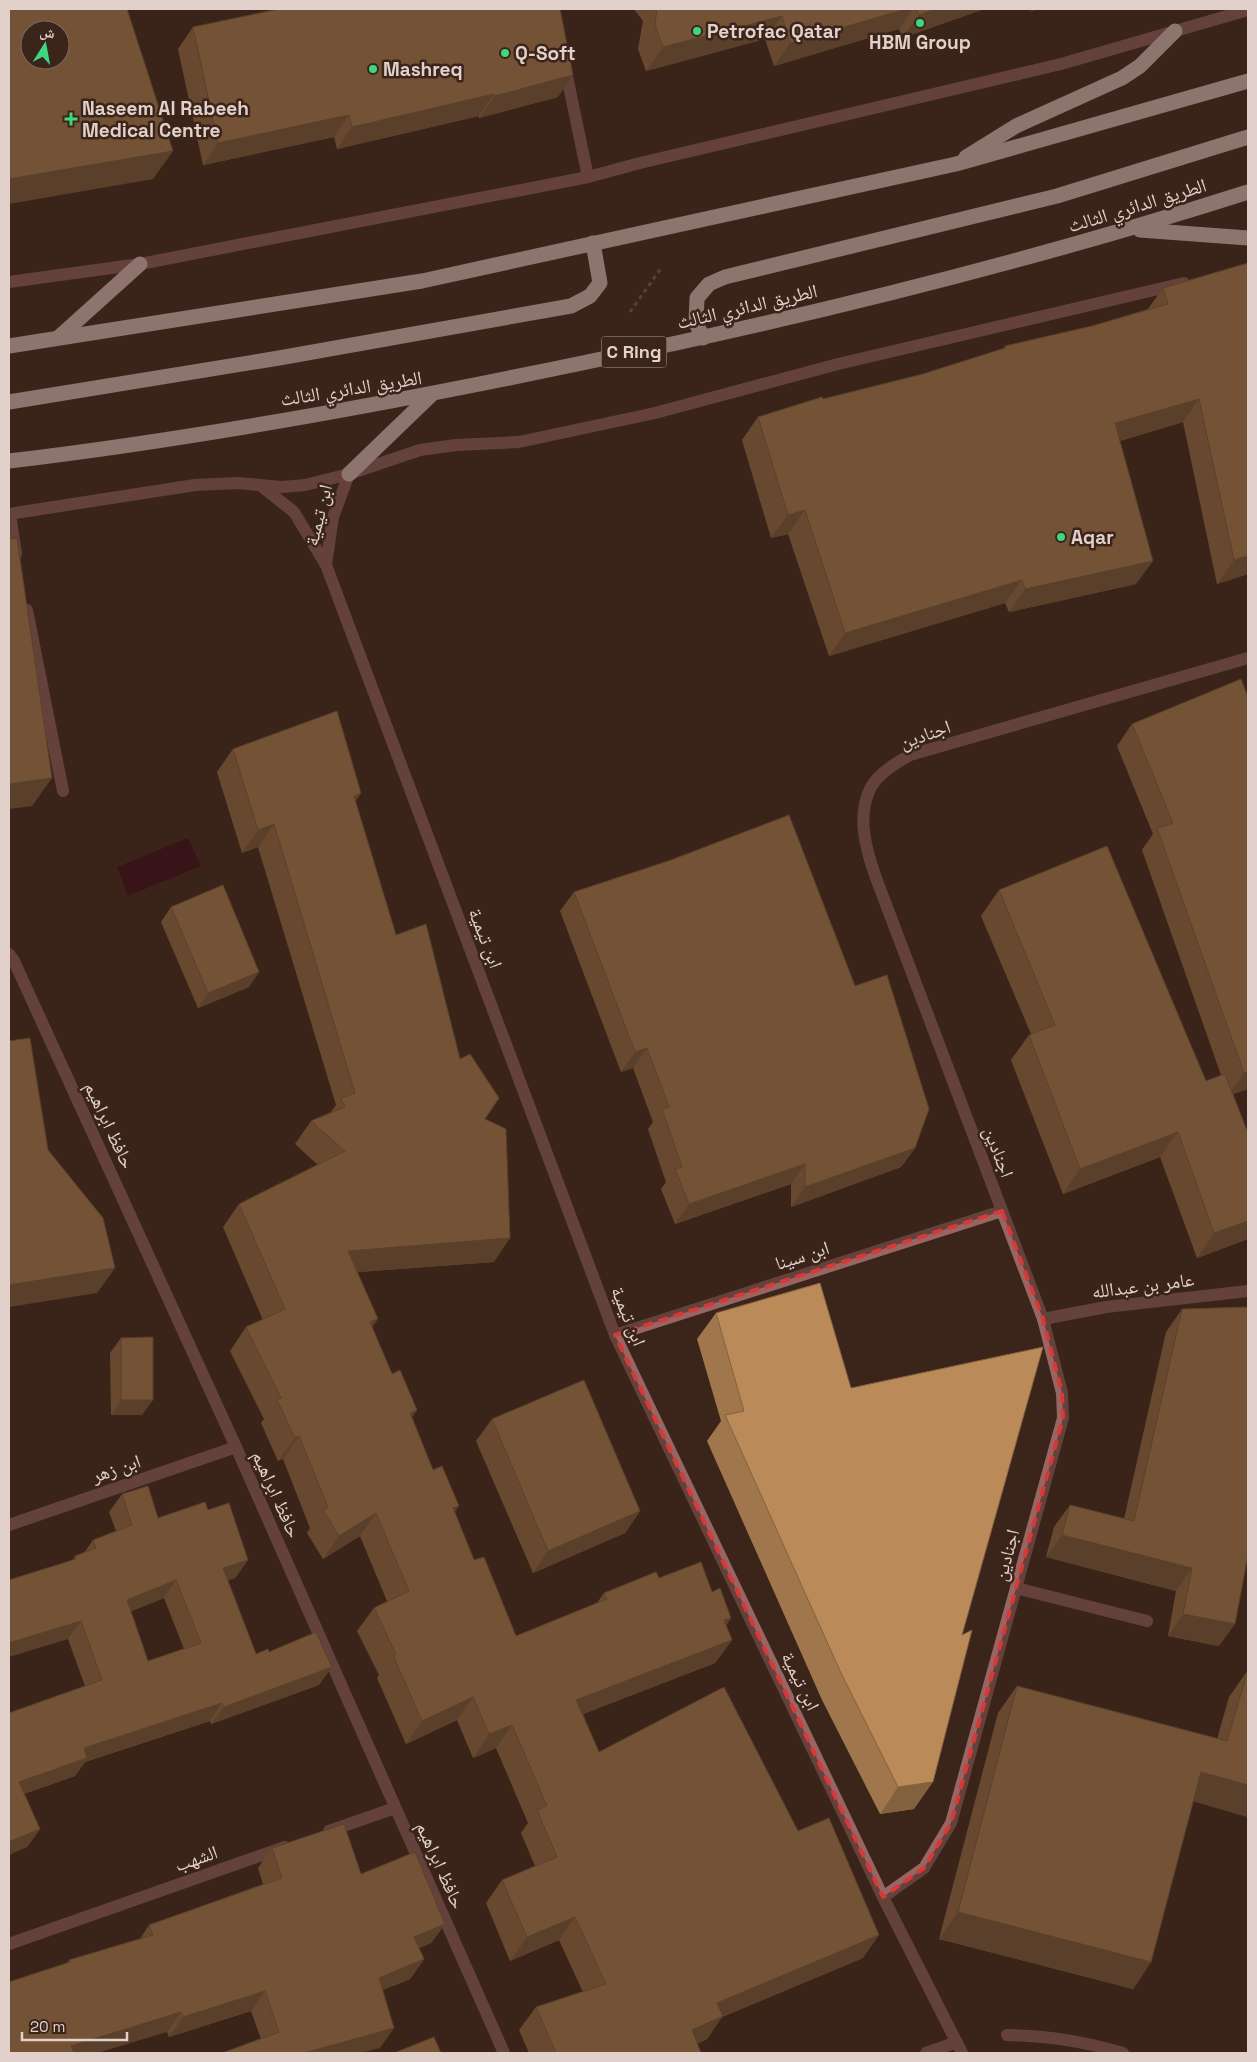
<svg xmlns="http://www.w3.org/2000/svg" width="1257" height="2062" font-family="'Space Grotesk','Noto Naskh Arabic',sans-serif">
<rect width="100%" height="100%" fill="#3b241a"/>
<!-- water -->
<path fill="#370018" d="M188 838 201 866 128 896 117 867Z"/>
<g fill="none" stroke-linecap="round" stroke-linejoin="round">
<!-- path -->
<path stroke="#78645b" stroke-width="3" stroke-dasharray="4 4" stroke-linecap="butt" d="M630 312 662 267"/>
<!-- minor -->
<g stroke="#986563" stroke-width="12">
<path d="M565 67 588 177"/>
<path d="M9 282 140 264 588 177 640 163 1061 64 1248 10"/>
<path d="M260 485 294 512 326 565 615 1335 883 1897 962 2053"/>
<path d="M9 514 195 485 238 483 282 487 305 485 349 474 420 450 456 445 519 442 655 413 838 364 1184 283"/>
<path d="M10 514 16 554"/>
<path d="M326 565 333 517 349 474"/>
<path d="M27 610 63 791"/>
<path d="M9 954 14 961 236 1447 504 2053"/>
<path d="M1043 1319 1106 1307 1248 1291"/>
<path d="M615 1335 1002 1211"/>
<path d="M9 1525 236 1447"/>
<path d="M1016 1588 1147 1621"/>
<path d="M329 1831 395 1808"/>
<path d="M883 1897 924 1868 951 1823 1063 1418 1062 1393 1043 1319 876 878C866 850 856 815 871 787 879 773 896 763 910 755L1248 658"/>
<path d="M9 1944 285 1847"/>
<path d="M1007 2035C1049 2036 1082 2041 1123 2053"/>
<path d="M926 2053 957 2042"/>
</g>
<!-- highway -->
<g stroke="#f1d6d5" stroke-width="15">
<path d="M966 157 1016 126 1122 78 1140 66 1175 31"/>
<path d="M1140 230 1248 238"/>
<path d="M59 337 140 264"/>
<path d="M703 338 696 323 697 298 709 284 725 277 1057 196 1248 137"/>
<path d="M9 346 422 281 956 164 1248 81"/>
<path d="M9 402 279 358 571 306 590 296 600 283 593 243"/>
<path d="M9 461C203 438 396 402 587 362 810 316 1032 261 1248 192"/>
<path d="M349 474 431 395"/>
</g>
</g>
<!-- wall -->
<g fill="#a0774d" fill-rule="evenodd">
<path d="M634 9H984L902 38 899 29 774 66 765 39 646 71 638 49 643 21Z"/>
<path d="M193 27 558 97 479 118V116L337 149 334 137 203 165 178 49Z"/>
<path d="M1248 263V574L1217 584 1183 422 1120 441 1136 584 1009 612 1005 603 829 656 788 534 771 538 742 440 758 417 923 374 1003 349 1005 346 1092 326 1148 309 1163 288Z"/>
<path d="M1248 697V1089L1233 1094 1248 1239 1197 1258 1160 1157 1063 1194 1011 1060 1029 1035 1031 1034 981 916 999 890 1206 1081 1221 1075 1142 850 1153 834 1117 746 1132 724Z"/>
<path d="M233 749 361 793 355 802 396 935 460 1059 485 1119 494 1262 358 1272 372 1327 392 1374 417 1410 412 1417 433 1470 455 1512 474 1560 516 1636 597 1603 604 1593 659 1578 712 1592 731 1618 726 1626 732 1640 715 1663 583 1714 599 1752 863 1958 722 2017 707 2039 697 2044 701 2053H529L519 2030 536 2007 583 1992 559 1940 510 1961 486 1903 502 1880 535 1866 521 1833 528 1823 496 1748 473 1758 457 1720 406 1744 377 1678 379 1675 357 1631 374 1608 387 1601 360 1536 323 1559 307 1533 310 1528 283 1459 278 1461 261 1423 264 1419 230 1351 246 1327 263 1320 223 1227 239 1204 318 1165 295 1144 311 1121 331 1112 336 1105 258 847 242 853 217 772Z"/>
<path d="M574 892 915 1148 901 1167 791 1207V1184L675 1224 661 1189 666 1182 648 1129 653 1122 633 1068 621 1072 560 911Z"/>
<path d="M171 907 249 987 198 1008 161 922Z"/>
<path d="M1182 1309 1219 1646 1168 1636 1176 1591 1046 1557 1054 1527 1070 1505 1124 1519 1166 1332Z"/>
<path d="M716 1313 851 1388 962 1635 914 1809 880 1814 822 1700 707 1441 721 1421 697 1339Z"/>
<path d="M121 1338 142 1415H111L110 1353Z"/>
<path d="M492 1419 640 1511 625 1533 533 1573 476 1441Z"/>
<path d="M122 1494 158 1518 208 1510 248 1560 235 1578 228 1580 256 1654 269 1652 319 1685 211 1724 210 1721 85 1762 75 1776 24 1794 40 1829 27 1847 9 1713 85 1686 68 1639 72 1561 75 1556 84 1553 93 1540 116 1531 109 1512ZM164 1598 184 1649 148 1661 131 1611Z"/>
<path d="M1248 1670V1817L1193 1801 1151 1962 1133 1989 939 1939 998 1713 1017 1686 1217 1739 1229 1697Z"/>
<path d="M272 1848 361 1874 445 1924 431 1943 419 1948 424 1959 410 1979 383 1990 380 2048 261 2039 251 2011 169 2037 167 2032 67 1963 69 1960 140 1939 149 1925 263 1884 258 1868Z"/>
</g>
<!-- shaded-wall -->
<g fill="#82613e">
<path d="M906 9H913L899 29 774 66 790 43Z"/>
<path d="M935 9H984L902 38 919 15Z"/>
<path d="M1032 9H1037L1030 12Z"/>
<path d="M782 16 765 39 646 71 663 47Z"/>
<path d="M573 75 558 97 479 118 495 96Z"/>
<path d="M494 94 479 116 337 149 352 127Z"/>
<path d="M349 115 334 137 203 165 218 143Z"/>
<path d="M173 151 153 179 9 204V179Z"/>
<path d="M1199 399 1183 422 1099 447 1115 423Z"/>
<path d="M805 510 788 534 771 538 788 515Z"/>
<path d="M1248 556V574L1217 584 1234 560Z"/>
<path d="M1153 561 1136 584 1009 612 1025 589Z"/>
<path d="M1022 580 1005 603 829 656 845 633Z"/>
<path d="M52 778 32 806 9 809V784Z"/>
<path d="M361 793 345 817 354 796Z"/>
<path d="M274 824 258 847 242 853 258 830Z"/>
<path d="M259 972 249 987 198 1008 208 993Z"/>
<path d="M647 1048 633 1068 621 1072 635 1052Z"/>
<path d="M1248 1072V1089L1228 1095 1244 1073Z"/>
<path d="M1178 1132 1160 1157 1063 1194 1080 1169Z"/>
<path d="M915 1148 901 1167 791 1207 805 1187Z"/>
<path d="M805 1164 791 1184 675 1224 689 1204Z"/>
<path d="M1248 1221V1239L1197 1258 1214 1233Z"/>
<path d="M510 1238 494 1262 332 1274 348 1251Z"/>
<path d="M115 1268 97 1293 9 1307V1285Z"/>
<path d="M378 1319 362 1342 370 1322Z"/>
<path d="M121 1400H153L142 1415H111Z"/>
<path d="M417 1410 401 1433 410 1413Z"/>
<path d="M299 1436 283 1459 278 1461 295 1438Z"/>
<path d="M459 1506 443 1529 453 1508Z"/>
<path d="M640 1511 625 1533 533 1573 548 1551Z"/>
<path d="M376 1513 360 1536 323 1559 339 1536Z"/>
<path d="M1062 1535 1192 1568 1176 1591 1046 1557Z"/>
<path d="M248 1560 235 1578 211 1586 223 1568Z"/>
<path d="M176 1580 164 1598 115 1618 127 1600Z"/>
<path d="M1183 1614 1235 1624 1219 1646 1168 1636Z"/>
<path d="M731 1618 715 1641 724 1620Z"/>
<path d="M81 1621 68 1639 9 1657V1643Z"/>
<path d="M732 1640 715 1663 560 1723 576 1700Z"/>
<path d="M332 1667 319 1685 211 1724 224 1707Z"/>
<path d="M473 1697 457 1720 406 1744 422 1721Z"/>
<path d="M222 1703 210 1721 85 1762 75 1776 9 1799 19 1782 84 1748Z"/>
<path d="M512 1725 496 1748 473 1758 489 1734Z"/>
<path d="M1201 1772 1248 1785V1817L1182 1798Z"/>
<path d="M933 1782 914 1809 880 1814 898 1787Z"/>
<path d="M40 1829 27 1847 9 1855V1842Z"/>
<path d="M958 1912 1151 1962 1133 1989 939 1939Z"/>
<path d="M575 1917 559 1940 510 1961 527 1937Z"/>
<path d="M445 1924 431 1943 400 1956 414 1937Z"/>
<path d="M879 1935 863 1958 722 2017 707 2039 676 2053 692 2030 717 2003Z"/>
<path d="M424 1959 410 1979 365 1997 379 1978Z"/>
<path d="M265 1991 251 2011 169 2037 183 2017Z"/>
<path d="M181 2012 167 2032 97 2053H66L71 2046Z"/>
<path d="M394 2028 380 2048 360 2053H304Z"/>
</g>
<!-- building -->
<g fill="#ba8a59" stroke="#82613e" fill-rule="evenodd">
<path d="M9 9H127L173 151 9 179ZM30 30H60V60H30Z"/>
<path d="M279 9H560L573 75 495 96 494 94 352 127 349 115 218 143 193 27Z"/>
<path d="M657 9H906L790 43 782 16 663 47 655 25Z"/>
<path d="M916 9H935L919 15Z"/>
<path d="M1248 263V556L1234 560 1199 399 1115 423 1153 561 1025 589 1022 580 845 633 805 510 788 515 758 417 822 397 823 399 923 374 1005 348V346L1092 326 1168 304 1163 288Z"/>
<path d="M17 538 52 778 9 784V539Z"/>
<path d="M1241 679 1248 697V1072L1244 1073 1157 828 1173 823 1132 724Z"/>
<path d="M337 711 361 793 354 796 396 935 426 924 460 1059 470 1054 499 1098 485 1119 506 1129 510 1238 348 1251 378 1319 370 1322 392 1374 400 1370 417 1410 410 1413 433 1470 442 1466 459 1506 453 1508 474 1560 484 1557 516 1636 607 1599 604 1593 656 1572 659 1578 701 1562 712 1592 720 1588 731 1618 724 1620 732 1640 576 1700 599 1752 724 1687 798 1831 829 1818 879 1935 717 2003 723 2016 692 2030 701 2053H556L536 2007 606 1984 575 1917 527 1937 502 1880 557 1857 537 1810 547 1806 512 1725 489 1734 473 1697 422 1721 393 1655 396 1654 374 1608 409 1591 376 1513 339 1536 323 1510 328 1507 299 1436 295 1438 277 1400 281 1398 246 1327 285 1309 239 1204 345 1151 311 1121 345 1107 341 1098 355 1093 274 824 258 830 233 749Z"/>
<path d="M789 815 855 986 887 975 929 1109 915 1148 805 1187V1164L689 1204 675 1169 682 1167 662 1109 669 1107 647 1048 635 1052 574 892 671 860Z"/>
<path d="M1107 846 1206 1081 1225 1074 1248 1133V1221L1214 1233 1178 1132 1080 1169 1029 1035 1055 1025 999 890Z"/>
<path d="M223 885 259 972 208 993 171 907Z"/>
<path d="M30 1038 48 1150 103 1218 115 1268 9 1285V1041Z"/>
<path d="M820 1283 851 1388 1043 1347 962 1635 972 1630 933 1782 898 1787 841 1673 725 1415 744 1411 716 1313Z"/>
<path d="M1248 1307V1555L1235 1624 1183 1614 1192 1568 1062 1535 1070 1505 1134 1521 1182 1309Z"/>
<path d="M153 1337V1400H121V1338Z"/>
<path d="M584 1380 640 1511 548 1551 492 1419Z"/>
<path d="M148 1486 158 1518 205 1502 208 1510 229 1503 248 1560 223 1568 256 1654 268 1649 269 1652 316 1632 332 1667 224 1707 222 1703 84 1748 87 1758 19 1782 40 1829 9 1842V1713L102 1680 81 1621 9 1643V1580L76 1559 75 1556 96 1548 93 1540 132 1525 122 1494ZM176 1580 201 1643 148 1661 127 1600Z"/>
<path d="M1248 1670V1785L1201 1772 1151 1962 958 1912 1017 1686 1227 1741Z"/>
<path d="M344 1824 361 1874 415 1852 445 1924 414 1937 424 1959 379 1978 394 2028 304 2053H222L279 2032 265 1991 183 2017 181 2012 71 2046 74 2052 71 2053H9V1982L70 1962 69 1960 153 1935 149 1925 282 1878 272 1848Z"/>
<path d="M434 2037 441 2053H394Z"/>
</g>
<!-- marked area -->
<path d="M0 0H1257V2062H0ZM1002 1211 1043 1319 1062 1393 1063 1418 951 1823 924 1868 883 1897 615 1335Z" fill="#3b241a" fill-opacity=".55" fill-rule="evenodd"/>
<path fill="none" stroke="#d73938" stroke-width="4" stroke-dasharray="10 6" stroke-linejoin="round" d="M1002 1211 1043 1319 1062 1393 1063 1418 951 1823 924 1868 883 1897 615 1335Z"/>
<!-- markers -->
<g fill="#3cd77e" stroke="#3b241a" stroke-width="2">
<circle cx="920" cy="23" r="5"/>
<circle cx="697" cy="31" r="5"/>
<circle cx="505" cy="53" r="5"/>
<circle cx="373" cy="69" r="5"/>
<path d="M68.5 111.5h5v5h5v5h-5v5h-5v-5h-5v-5h5z"/>
<circle cx="1061" cy="537" r="5"/>
</g>
<g text-anchor="middle" stroke-width="5" stroke-linejoin="round" paint-order="stroke">
<!-- shield labels -->
<rect fill="#3b241a" stroke="#af9d95" stroke-width="1" x="601.5" y="336.5" width="65" height="31" rx="4"/>
<g font-size="18" font-weight="bold" fill="#e1d1ca">
<text x="634" y="358">C Ring</text>
</g>
<!-- poi labels -->
<g font-size="19" font-weight="bold" fill="#e1d1ca" stroke="#3b241a" text-anchor="start">
<text x="707" y="38">Petrofac Qatar</text>
<text x="920" y="49" text-anchor="middle">HBM Group</text>
<text x="515" y="60">Q-Soft</text>
<text x="383" y="76">Mashreq</text>
<text x="82" y="115">Naseem Al Rabeeh<tspan x="82" dy="22">Medical Centre</tspan></text>
<text x="1071" y="544">Aqar</text>
</g>
<!-- street labels -->
<g font-size="19" fill="#e1d1ca" stroke="#3b241a">
<text transform="translate(1137 205) rotate(-17)" y="7">الطريق الدائري الثالث</text>
<text transform="translate(747 306) rotate(-13)" y="7">الطريق الدائري الثالث</text>
<text transform="translate(351 388) rotate(-9)" y="7">الطريق الدائري الثالث</text>
<text transform="translate(318 515) rotate(-76)" y="7">ابن تيمية</text>
<text transform="translate(925 734) rotate(-19)" y="7">اجنادين</text>
<text transform="translate(486 938) rotate(69)" y="7">ابن تيمية</text>
<text transform="translate(110 1125) rotate(65)" y="7">حافظ ابراهيم</text>
<text transform="translate(999 1152) rotate(69)" y="7">اجنادين</text>
<text transform="translate(802 1255) rotate(-18)" y="7">ابن سينا</text>
<text transform="translate(1143 1285) rotate(-7)" y="7">عامر بن عبدالله</text>
<text transform="translate(629 1316) rotate(68)" y="7">ابن تيمية</text>
<text transform="translate(116 1468) rotate(-19)" y="7">ابن زهر</text>
<text transform="translate(277 1494) rotate(66)" y="7">حافظ ابراهيم</text>
<text transform="translate(1006 1555) rotate(-75)" y="7">اجنادين</text>
<text transform="translate(801 1681) rotate(64)" y="7">ابن تيمية</text>
<text transform="translate(196 1858) rotate(-19)" y="7">الشهب</text>
<text transform="translate(441 1865) rotate(66)" y="7">حافظ ابراهيم</text>
</g>
</g>
<!-- border -->
<rect width="1257" height="2062" fill="none" stroke="#e1d1ca" stroke-width="20"/>
<!-- north arrow -->
<g transform="translate(45 45) rotate(11)"><circle r="24" fill="#3b241a" stroke="#7d6960"/>
<path d="M0-4L9 19L0 12L-9 19Z" fill="#3cd77e"/>
<text y="-8" font-size="14" font-weight="bold" text-anchor="middle" fill="#e1d1ca">ش</text>
</g>
<!-- scale -->
<path d="M22 2032v8h105v-8" fill="none" stroke="#e1d1ca" stroke-width="2.5"/>
<text x="30" y="2032" font-size="15" fill="#e1d1ca" stroke="#3b241a" stroke-width="4" paint-order="stroke">20 m</text>
</svg>
